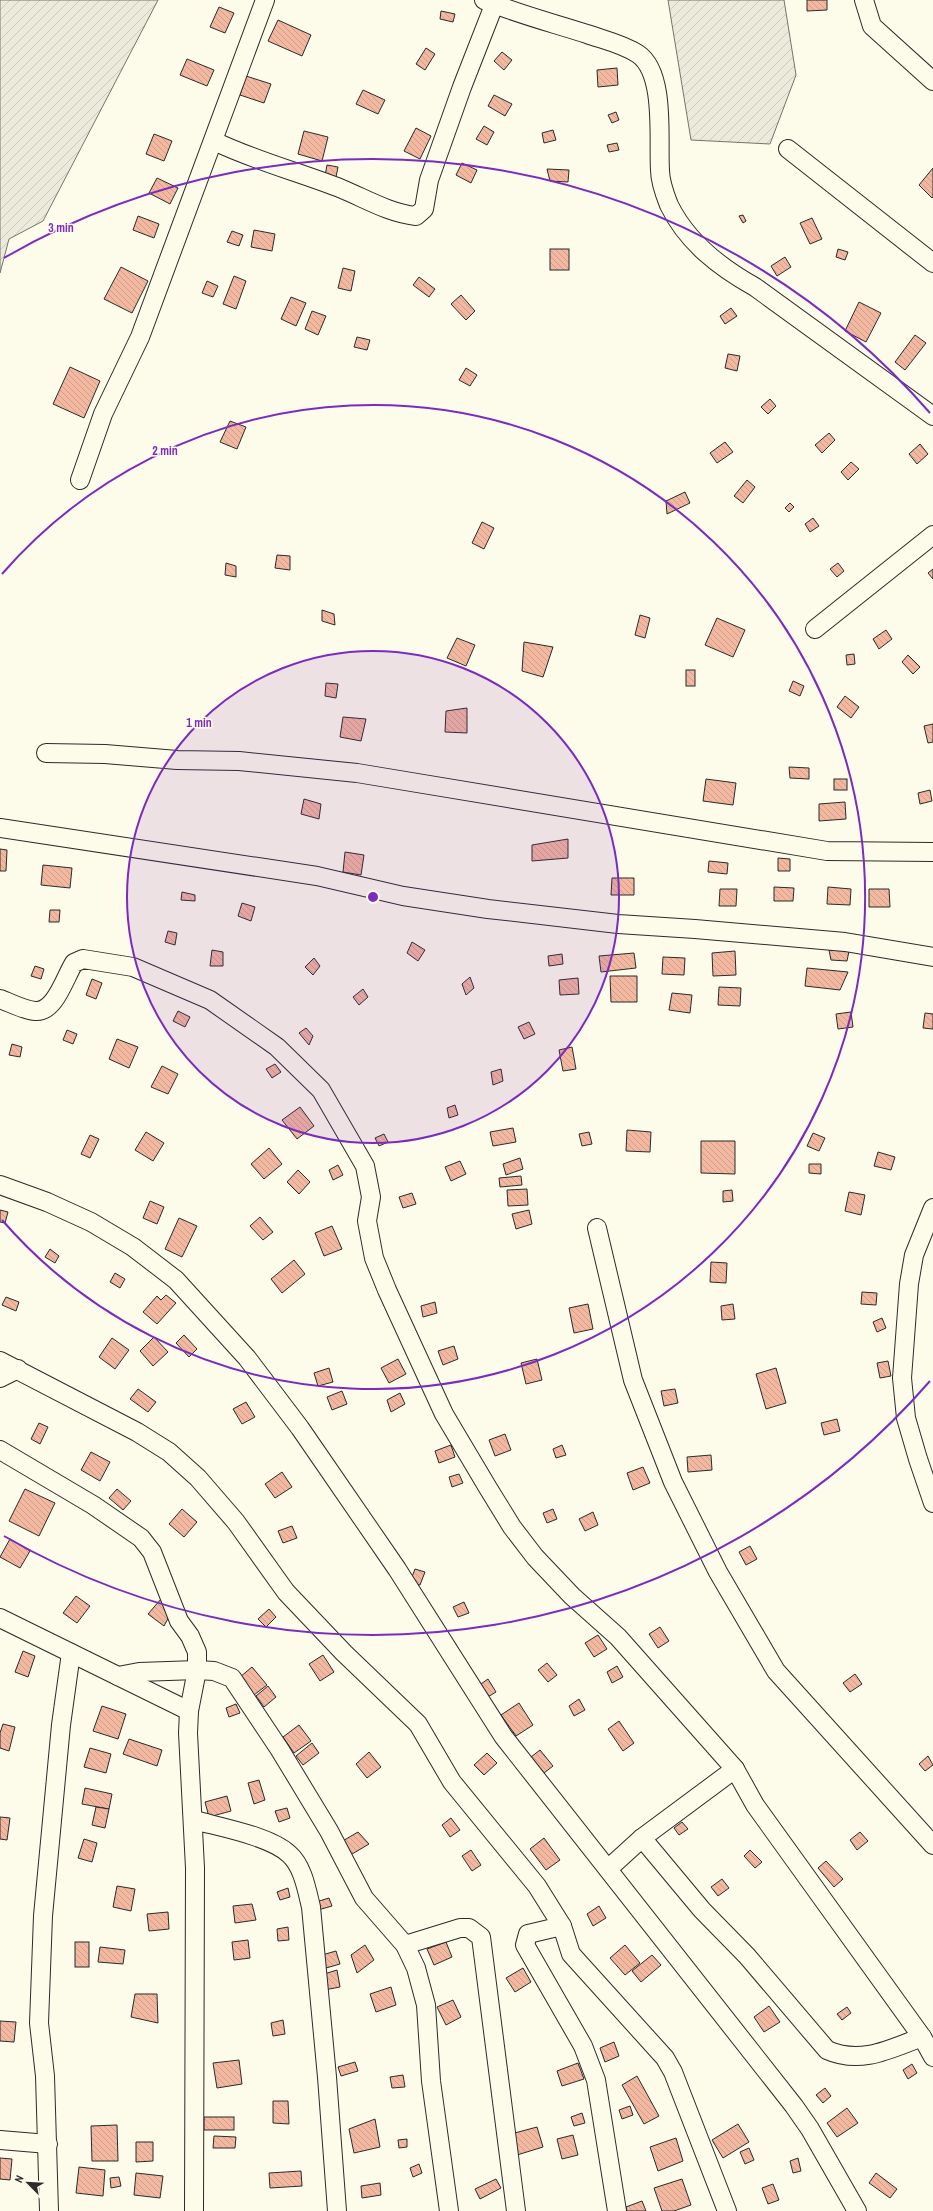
<svg xmlns="http://www.w3.org/2000/svg" width="933" height="2211" font-family="'Archivo Narrow',sans-serif">
<defs>
<pattern id="garden-furrows" width="10" height="10" patternUnits="userSpaceOnUse"><rect width="10" height="10" fill="#ecebdb"/><path d="M-1 1l2-2M0 10L10 0M9 11l2-2" fill="none" stroke="#cbcabc"/></pattern>
<pattern id="building-back-hatch" width="6" height="6" patternUnits="userSpaceOnUse"><rect width="6" height="6" fill="#f2b8a0"/><path d="M-1 5l2 2M0 0l6 6M5-1l2 2" fill="none" stroke="#d09e8a"/></pattern>
</defs>
<rect width="100%" height="100%" fill="#fdfbea"/>
<!-- garden -->
<g fill="url(#garden-furrows)" stroke="#74746e">
<path d="M0 0H158L43 221 9 239 0 273Z"/>
<path d="M668 0H784L796 75 770 144 691 140Z"/>
</g>
<!-- building -->
<g fill="url(#building-back-hatch)" stroke="#2b2b2b">
<path d="M807 0H827V10L807 11Z"/>
<path d="M219 7 234 13 225 33 210 27Z"/>
<path d="M441 11 455 14 453 22 440 19Z"/>
<path d="M278 20 311 35 302 56 268 41Z"/>
<path d="M426 48 435 54 425 70 416 64Z"/>
<path d="M502 52 512 60 504 70 494 61Z"/>
<path d="M187 59 214 70 207 86 180 75Z"/>
<path d="M617 68 618 85 598 87 597 70Z"/>
<path d="M246 76 271 84 264 103 240 95Z"/>
<path d="M363 90 385 100 378 114 356 104Z"/>
<path d="M494 95 512 104 505 116 488 106Z"/>
<path d="M616 112 619 120 612 123 608 115Z"/>
<path d="M484 126 494 132 487 145 476 139Z"/>
<path d="M416 128 431 136 420 159 404 151Z"/>
<path d="M553 130 556 140 544 143 542 133Z"/>
<path d="M304 131 328 137 322 161 298 154Z"/>
<path d="M154 134 172 141 164 161 146 154Z"/>
<path d="M617 143 619 150 609 152 607 145Z"/>
<path d="M462 163 477 170 471 183 456 175Z"/>
<path d="M327 165 338 167 336 177 325 176Z"/>
<path d="M933 168V197L932 198 919 185Z"/>
<path d="M547 169 569 170 568 182 550 181Z"/>
<path d="M157 178 178 188 170 204 149 193Z"/>
<path d="M743 215 746 221 743 223 739 216Z"/>
<path d="M138 216 159 224 154 238 133 230Z"/>
<path d="M812 218 822 239 810 244 800 223Z"/>
<path d="M254 230 275 234 272 251 251 247Z"/>
<path d="M232 231 243 235 239 246 227 242Z"/>
<rect x="550" y="249" width="19" height="21"/>
<path d="M838 249 848 252 845 260 836 257Z"/>
<path d="M785 257 791 267 777 276 771 266Z"/>
<path d="M121 267 148 281 132 313 104 299Z"/>
<path d="M343 268 355 271 351 291 338 288Z"/>
<path d="M234 276 246 281 236 309 223 304Z"/>
<path d="M419 277 435 289 429 297 413 285Z"/>
<path d="M207 281 218 286 213 297 202 293Z"/>
<path d="M461 295 475 311 466 320 451 304Z"/>
<path d="M291 297 306 303 296 326 281 319Z"/>
<path d="M859 302 881 313 866 342 845 331Z"/>
<path d="M731 308 737 316 725 324 720 316Z"/>
<path d="M312 311 326 316 318 335 305 329Z"/>
<path d="M915 335 926 343 905 370 895 362Z"/>
<path d="M357 337 370 340 367 350 354 347Z"/>
<path d="M728 354 740 356 737 371 725 368Z"/>
<path d="M70 367 100 381 84 418 53 404Z"/>
<path d="M466 368 477 375 470 386 459 380Z"/>
<path d="M770 399 776 406 768 414 761 407Z"/>
<path d="M230 421 246 427 237 449 220 442Z"/>
<path d="M829 433 835 440 822 453 815 445Z"/>
<path d="M725 442 733 452 717 463 710 453Z"/>
<path d="M920 444 928 454 917 464 909 454Z"/>
<path d="M851 462 859 469 848 480 841 472Z"/>
<path d="M747 480 755 487 743 503 734 496Z"/>
<path d="M685 492 690 503 667 514 666 501Z"/>
<path d="M790 503 794 507 789 512 785 508Z"/>
<path d="M813 518 819 526 810 532 805 524Z"/>
<path d="M482 522 494 528 484 549 472 543Z"/>
<path d="M277 555 290 556V570L275 568Z"/>
<path d="M226 563 236 566V577L225 575Z"/>
<path d="M838 563 844 571 837 577 830 569Z"/>
<path d="M933 569V579L928 573Z"/>
<path d="M322 610 334 614 335 625 322 621Z"/>
<path d="M640 615 650 618 645 638 635 635Z"/>
<path d="M717 618 745 630 733 657 705 645Z"/>
<path d="M886 630 892 639 879 649 873 639Z"/>
<path d="M457 638 475 645 466 666 447 658Z"/>
<path d="M524 642 553 647 543 677 522 671Z"/>
<path d="M854 654 855 664 847 665 846 655Z"/>
<path d="M908 655 920 667 913 674 902 662Z"/>
<rect x="686" y="670" width="9" height="16"/>
<path d="M793 681 804 686 800 696 789 691Z"/>
<path d="M326 683 338 684 336 698 325 696Z"/>
<path d="M845 696 859 707 851 718 837 707Z"/>
<path d="M467 708V733L445 732 446 711Z"/>
<path d="M343 717 366 719 361 741 340 737Z"/>
<path d="M933 724V742L928 743 924 726Z"/>
<path d="M789 767 809 768V779L790 778Z"/>
<path d="M706 779 736 783 733 805 703 801Z"/>
<rect x="834" y="779" width="13" height="11"/>
<path d="M930 790 932 801 920 804 918 793Z"/>
<path d="M304 799 321 804 319 819 301 814Z"/>
<path d="M845 802 846 819 819 821V804Z"/>
<path d="M568 839V858L532 861V845Z"/>
<path d="M0 849 7 850 6 871H0Z"/>
<path d="M345 852 364 855 361 875 343 872Z"/>
<path d="M778 858 790 859V871H778Z"/>
<path d="M709 861 728 863 727 874 708 872Z"/>
<path d="M43 865 72 868 70 888 41 885Z"/>
<path d="M612 878H634V895H611Z"/>
<path d="M774 887 794 888 793 901H774Z"/>
<path d="M828 887 851 889 850 905 827 904Z"/>
<path d="M720 889H737L736 906H719Z"/>
<path d="M869 889H889L890 907H869Z"/>
<path d="M182 892 195 895V901L181 900Z"/>
<path d="M242 903 255 907 251 921 238 916Z"/>
<path d="M50 910H60L59 922H49Z"/>
<path d="M168 931 177 933 175 945 165 942Z"/>
<path d="M412 942 425 950 418 961 407 953Z"/>
<path d="M212 950 223 952V966H210Z"/>
<path d="M829 950 849 951 847 961 831 960Z"/>
<path d="M735 951 736 975 713 976 712 953Z"/>
<path d="M634 953 636 968 601 972 599 956Z"/>
<path d="M562 954 563 964 549 966 548 956Z"/>
<path d="M663 957 685 958 684 975 662 974Z"/>
<path d="M314 958 320 966 313 975 305 967Z"/>
<path d="M35 966 44 969 41 979 31 976Z"/>
<path d="M807 968 848 972 840 990 805 986Z"/>
<path d="M610 976H637V1002H611Z"/>
<path d="M470 977 474 988 466 995 462 984Z"/>
<path d="M578 978 579 994 560 995 559 980Z"/>
<path d="M92 979 102 983 96 999 86 995Z"/>
<path d="M719 987 741 988 740 1006 718 1005Z"/>
<path d="M363 989 368 997 359 1005 353 997Z"/>
<path d="M672 993 692 995 690 1013 669 1010Z"/>
<path d="M178 1011 190 1017 185 1027 173 1021Z"/>
<path d="M851 1012 853 1027 838 1029 836 1014Z"/>
<path d="M925 1013 933 1014V1029L923 1028Z"/>
<path d="M529 1022 535 1034 524 1039 518 1027Z"/>
<path d="M306 1028 313 1036 309 1045 299 1033Z"/>
<path d="M67 1030 77 1034 73 1044 63 1040Z"/>
<path d="M117 1039 138 1047 129 1068 109 1059Z"/>
<path d="M12 1044 22 1047 20 1057 9 1055Z"/>
<path d="M572 1047 576 1069 563 1071 559 1050Z"/>
<path d="M275 1064 281 1072 272 1078 266 1069Z"/>
<path d="M162 1066 178 1074 168 1094 151 1087Z"/>
<path d="M501 1069 503 1081 493 1085 491 1072Z"/>
<path d="M455 1105 458 1115 449 1118 447 1108Z"/>
<path d="M300 1107 314 1126 297 1139 282 1120Z"/>
<path d="M513 1128 516 1142 493 1146 490 1132Z"/>
<path d="M627 1130 651 1132 650 1152 626 1151Z"/>
<path d="M146 1132 164 1143 153 1161 135 1150Z"/>
<path d="M589 1132 592 1144 582 1146 579 1134Z"/>
<path d="M813 1133 825 1138 819 1151 807 1146Z"/>
<path d="M384 1134 388 1142 379 1146 375 1138Z"/>
<path d="M90 1135 99 1139 90 1158 81 1154Z"/>
<path d="M701 1141H735V1174L701 1173Z"/>
<path d="M269 1148 282 1164 264 1179 251 1164Z"/>
<path d="M878 1152 895 1157 891 1170 874 1166Z"/>
<path d="M520 1158 523 1169 506 1175 503 1164Z"/>
<path d="M460 1161 466 1174 451 1181 445 1167Z"/>
<path d="M809 1164H821V1174L809 1173Z"/>
<path d="M338 1165 343 1175 333 1180 329 1170Z"/>
<path d="M298 1170 310 1182 299 1194 287 1182Z"/>
<path d="M521 1176 522 1185 500 1187 499 1178Z"/>
<path d="M527 1189 528 1205 508 1206 507 1190Z"/>
<path d="M732 1190 733 1201 723 1202V1191Z"/>
<path d="M849 1192 865 1195 861 1215 845 1211Z"/>
<path d="M412 1193 416 1204 403 1208 399 1197Z"/>
<path d="M150 1201 164 1207 157 1224 143 1218Z"/>
<path d="M0 1210 8 1212 5 1223 0 1222Z"/>
<path d="M529 1210 532 1224 516 1229 512 1214Z"/>
<path d="M260 1217 273 1232 263 1240 250 1226Z"/>
<path d="M179 1218 197 1226 182 1257 165 1249Z"/>
<path d="M332 1226 342 1249 324 1256 315 1233Z"/>
<path d="M50 1249 59 1256 55 1263 45 1257Z"/>
<path d="M294 1260 305 1274 282 1293 271 1279Z"/>
<path d="M711 1262 727 1263 726 1283 710 1282Z"/>
<path d="M115 1273 125 1279 120 1288 110 1282Z"/>
<path d="M862 1292 877 1293 876 1305 861 1304Z"/>
<path d="M166 1295 176 1303 157 1324 143 1312 157 1296 161 1300Z"/>
<path d="M6 1297 19 1302 16 1311 2 1305Z"/>
<path d="M435 1302 437 1313 423 1317 421 1306Z"/>
<path d="M588 1304 593 1329 574 1333 569 1308Z"/>
<path d="M733 1304 735 1319 722 1320 721 1306Z"/>
<path d="M882 1318 886 1328 877 1332 873 1322Z"/>
<path d="M184 1335 197 1349 189 1357 176 1343Z"/>
<path d="M154 1337 168 1352 153 1366 140 1351Z"/>
<path d="M112 1338 129 1350 115 1369 99 1357Z"/>
<path d="M454 1346 458 1359 443 1365 438 1351Z"/>
<path d="M398 1359 406 1374 389 1383 381 1368Z"/>
<path d="M537 1359 542 1380 526 1384 521 1363Z"/>
<path d="M888 1361 891 1376 880 1378 877 1363Z"/>
<path d="M329 1368 333 1382 318 1386 314 1373Z"/>
<path d="M776 1368 786 1403 766 1409 756 1374Z"/>
<path d="M138 1389 156 1402 148 1412 130 1399Z"/>
<path d="M675 1389 678 1403 664 1406 661 1391Z"/>
<path d="M342 1391 347 1404 332 1410 327 1397Z"/>
<path d="M400 1393 405 1404 391 1412 387 1400Z"/>
<path d="M246 1402 255 1417 242 1424 233 1409Z"/>
<path d="M837 1419 840 1431 824 1435 821 1423Z"/>
<path d="M39 1423 48 1427 40 1444 31 1439Z"/>
<path d="M505 1434 511 1450 495 1456 489 1440Z"/>
<path d="M451 1445 455 1457 439 1463 435 1451Z"/>
<path d="M562 1445 566 1455 556 1458 553 1449Z"/>
<path d="M91 1452 110 1462 100 1481 81 1470Z"/>
<path d="M711 1455 712 1470 688 1472 687 1457Z"/>
<path d="M643 1467 650 1483 633 1490 627 1473Z"/>
<path d="M282 1472 292 1487 275 1498 265 1484Z"/>
<path d="M459 1474 463 1483 452 1487 449 1477Z"/>
<path d="M25 1489 55 1503 39 1536 9 1521Z"/>
<path d="M117 1489 131 1501 123 1510 109 1498Z"/>
<path d="M182 1509 197 1522 184 1537 169 1524Z"/>
<path d="M553 1509 557 1519 547 1523 543 1513Z"/>
<path d="M593 1512 598 1525 585 1531 579 1519Z"/>
<path d="M292 1526 297 1538 283 1543 278 1531Z"/>
<path d="M10 1539 30 1551 20 1568 0 1557Z"/>
<path d="M750 1546 757 1559 746 1565 739 1552Z"/>
<path d="M415 1569 425 1572 420 1585 410 1582Z"/>
<path d="M76 1596 90 1606 77 1623 63 1613Z"/>
<path d="M161 1599 172 1611 164 1626 148 1614Z"/>
<path d="M464 1602 469 1613 458 1617 453 1607Z"/>
<path d="M269 1609 276 1617 266 1627 258 1619Z"/>
<path d="M660 1627 669 1641 658 1648 649 1634Z"/>
<path d="M598 1635 607 1649 594 1657 585 1643Z"/>
<path d="M23 1651 35 1656 28 1677 15 1672Z"/>
<path d="M323 1655 334 1672 320 1681 309 1664Z"/>
<path d="M547 1663 557 1675 548 1682 538 1670Z"/>
<path d="M617 1666 623 1677 612 1683 607 1672Z"/>
<path d="M252 1667 267 1685 254 1695 240 1677Z"/>
<path d="M855 1674 862 1684 850 1692 843 1683Z"/>
<path d="M488 1679 496 1692 486 1698 478 1686Z"/>
<path d="M268 1686 276 1697 264 1707 256 1696Z"/>
<path d="M579 1699 585 1710 574 1716 569 1706Z"/>
<path d="M519 1703 533 1725 516 1736 501 1715Z"/>
<path d="M236 1704 240 1713 229 1717 226 1708Z"/>
<path d="M102 1706 126 1714 118 1739 93 1731Z"/>
<path d="M619 1721 634 1743 623 1751 608 1729Z"/>
<path d="M3 1724 15 1727 9 1751 0 1748V1733Z"/>
<path d="M299 1725 311 1741 294 1753 283 1737Z"/>
<path d="M129 1739 162 1750 157 1766 123 1754Z"/>
<path d="M312 1743 319 1753 303 1765 296 1756Z"/>
<path d="M90 1748 111 1754 106 1773 84 1767Z"/>
<path d="M540 1750 553 1766 544 1773 531 1757Z"/>
<path d="M369 1752 381 1767 367 1778 356 1764Z"/>
<path d="M487 1753 497 1763 484 1775 474 1765Z"/>
<path d="M928 1756 933 1765 925 1771 919 1764Z"/>
<path d="M259 1780 265 1800 254 1804 248 1783Z"/>
<path d="M85 1788 112 1794 109 1809 82 1804Z"/>
<path d="M227 1796 231 1811 209 1817 205 1802Z"/>
<path d="M96 1807 109 1809 105 1828 92 1825Z"/>
<path d="M287 1808 290 1818 279 1822 275 1811Z"/>
<path d="M0 1817 10 1818 7 1840 0 1839Z"/>
<path d="M451 1818 460 1830 450 1837 442 1825Z"/>
<path d="M682 1822 688 1829 679 1835 674 1828Z"/>
<path d="M358 1832 369 1844 347 1857 341 1842Z"/>
<path d="M860 1832 868 1841 857 1850 850 1840Z"/>
<path d="M544 1838 560 1860 546 1870 530 1849Z"/>
<path d="M84 1839 97 1843 92 1862 78 1858Z"/>
<path d="M471 1850 481 1865 472 1871 462 1856Z"/>
<path d="M750 1850 762 1862 755 1868 744 1856Z"/>
<path d="M826 1861 843 1879 834 1887 818 1868Z"/>
<path d="M722 1879 729 1888 718 1896 711 1887Z"/>
<path d="M117 1886 135 1889 131 1911 113 1907Z"/>
<path d="M288 1888 290 1897 280 1900 277 1892Z"/>
<path d="M329 1898 332 1906 318 1910 316 1902Z"/>
<path d="M252 1904 256 1920 235 1923 233 1906Z"/>
<path d="M599 1906 606 1918 593 1926 587 1914Z"/>
<path d="M168 1912 169 1929 149 1931 147 1914Z"/>
<path d="M288 1927 289 1940 278 1941 277 1929Z"/>
<path d="M248 1940 250 1958 234 1960 232 1942Z"/>
<rect x="75" y="1942" width="14" height="25"/>
<path d="M446 1942 452 1957 434 1965 427 1949Z"/>
<path d="M365 1945 374 1960 357 1973 351 1955Z"/>
<path d="M625 1945 640 1963 625 1975 610 1958Z"/>
<path d="M100 1947 125 1950 123 1964 98 1962Z"/>
<path d="M336 1951 340 1964 326 1968 322 1955Z"/>
<path d="M652 1955 661 1965 641 1982 632 1971Z"/>
<path d="M523 1968 531 1982 515 1992 506 1978Z"/>
<path d="M337 1970 340 1987 324 1990 321 1975Z"/>
<path d="M391 1987 396 2005 376 2012 370 1994Z"/>
<path d="M135 1994H157L158 2023 131 2017Z"/>
<path d="M453 2000 461 2017 446 2025 437 2007Z"/>
<path d="M769 2006 780 2022 764 2032 754 2017Z"/>
<path d="M847 2007 851 2013 842 2020 837 2014Z"/>
<path d="M283 2020 285 2034 273 2036 271 2023Z"/>
<path d="M0 2021 16 2022 14 2042 0 2041Z"/>
<path d="M614 2042 619 2056 605 2062 600 2048Z"/>
<path d="M239 2060 242 2084 217 2088 213 2063Z"/>
<path d="M355 2062 358 2071 341 2076 338 2067Z"/>
<path d="M578 2063 584 2079 562 2086 557 2071Z"/>
<path d="M912 2064 917 2073 908 2079 903 2070Z"/>
<path d="M403 2075 405 2087 392 2088 390 2077Z"/>
<path d="M637 2076 659 2116 644 2124 622 2085Z"/>
<path d="M825 2088 831 2096 823 2103 816 2095Z"/>
<path d="M273 2101H288L289 2124 273 2123Z"/>
<path d="M630 2106 633 2115 622 2119 619 2110Z"/>
<path d="M847 2108 858 2123 837 2137 827 2123Z"/>
<path d="M582 2113 585 2123 574 2126 571 2117Z"/>
<rect x="204" y="2117" width="30" height="13"/>
<path d="M375 2119 380 2147 354 2153 349 2129Z"/>
<path d="M738 2124 749 2142 723 2158 712 2140Z"/>
<path d="M117 2125 118 2161H92L91 2126Z"/>
<path d="M537 2127 543 2147 517 2155 511 2134Z"/>
<path d="M573 2135 578 2155 562 2159 557 2139Z"/>
<path d="M214 2136 236 2137 235 2148H213Z"/>
<path d="M676 2138 683 2161 658 2171 650 2147Z"/>
<path d="M407 2139V2147L399 2148 398 2140Z"/>
<path d="M136 2142H153V2161L136 2162Z"/>
<path d="M749 2148 754 2160 745 2164 740 2152Z"/>
<path d="M0 2158 12 2159 10 2180 0 2179Z"/>
<path d="M798 2158 801 2171 793 2173 790 2161Z"/>
<path d="M419 2164 422 2173 413 2177 410 2168Z"/>
<path d="M79 2167 105 2170 103 2196 76 2193Z"/>
<path d="M301 2171 302 2186 270 2188 269 2173Z"/>
<path d="M136 2173 163 2176 160 2198 134 2195Z"/>
<path d="M876 2173 897 2189 890 2198 869 2183Z"/>
<path d="M119 2177 121 2186 111 2188 110 2178Z"/>
<path d="M496 2179 501 2188 480 2199 475 2189Z"/>
<path d="M682 2179 691 2205 674 2211H662L654 2188Z"/>
<path d="M380 2183 381 2195 362 2198 361 2186Z"/>
<path d="M773 2184 779 2200 768 2204 762 2188Z"/>
<path d="M642 2201 646 2211H627L626 2207Z"/>
</g>
<g fill="none" stroke-linecap="round" stroke-linejoin="round">
<defs>
<g id="street">
<path d="M484 0C517 14 553 23 587 34 604 40 623 44 638 54 666 73 658 140 660 170 660 180 665 195 669 205 687 242 719 267 755 287L933 416"/>
<path d="M864 0 872 26 933 81"/>
<path d="M214 141C255 161 299 172 342 189 366 199 389 213 416 216L424 209 429 180 462 87 496 0"/>
<path d="M788 149 933 263"/>
<path d="M80 480 103 414 140 337 265 0"/>
<path d="M815 629 933 535"/>
<path d="M46 753 105 754 177 760 239 761 357 773 827 851 933 852"/>
<path d="M0 828 317 876 403 896 488 909 618 924 695 929 845 942 933 957"/>
<path d="M0 999C11 1003 24 1010 35 1011 55 1013 65 977 74 963L83 959 133 967 210 1000 277 1047 321 1090 365 1166 371 1197 367 1221 374 1258 387 1290 444 1414 488 1488 512 1527 535 1557 572 1596 618 1637 735 1769 755 1805 922 2037 933 2057"/>
<path d="M0 1185 47 1202 91 1222 133 1247 176 1280 247 1358 300 1428 397 1569 503 1736 794 2106 810 2129 857 2211"/>
<path d="M933 1208 914 1255 909 1284 902 1378 906 1418 918 1459 933 1503"/>
<path d="M597 1228 633 1380 673 1482 718 1572 776 1671 933 1845"/>
<path d="M0 1361 137 1432 169 1452 198 1478 236 1522 286 1592 344 1653 418 1724 452 1782 537 1886 562 1926 571 1954 665 2058 673 2072 727 2211"/>
<path d="M0 1378 18 1369"/>
<path d="M0 1450 93 1505 141 1538 152 1552 179 1621 190 1636 197 1652V1670L189 1711 188 1733 195 1868 194 2211"/>
<path d="M0 1618 189 1711"/>
<path d="M118 1676 139 1672 197 1670 214 1671 232 1678 280 1750 329 1831 364 1898 405 1945 416 1968 426 2005 431 2081 449 2211"/>
<path d="M194 1820C219 1827 270 1836 289 1854 303 1866 307 1891 311 1907L327 2077 337 2211"/>
<path d="M642 1838 702 1910 747 1956 827 2050C861 2065 890 2049 922 2037"/>
<path d="M608 1869 642 1838 735 1769"/>
<path d="M562 1926 528 1934 525 1945 583 2046 596 2080 617 2211"/>
<path d="M405 1945 460 1928H469L481 1937 516 2211"/>
<path d="M0 2140 48 2144"/>
<path d="M49 2211 45 2076 39 2023 43 1916 61 1725 71 1653"/>
</g>
</defs>
<!-- street casing -->
<use href="#street" stroke="#2b2b2b" stroke-width="20"/>
<!-- street -->
<use href="#street" stroke="#fdfbea" stroke-width="18"/>
</g>
<!-- distance rings -->
<circle cx="373" cy="897" r="246" fill="#7b2cbf" fill-opacity=".12"/>
<g fill="none" stroke="#7b2cbf" stroke-width="2">
<circle cx="373" cy="897" r="246"/>
<path d="M2 574A492 492 0 1 1 2 1220"/>
<path d="M930 1381A738 738 0 0 1 4 1536M4 258A738 738 0 0 1 930 413"/>
</g>
<circle cx="373" cy="897" r="6" fill="#7b2cbf" stroke="#fdfbea" stroke-width="2"/>
<g font-size="12" text-anchor="middle" font-weight="bold" fill="#7b2cbf" stroke="#fdfbea" stroke-width="3" stroke-linejoin="round" paint-order="stroke">
<text x="61" y="232">3 min</text>
<text x="165" y="455">2 min</text>
<text x="199" y="727">1 min</text>
</g>
<!-- north arrow -->
<g transform="translate(28 2183) rotate(294)" stroke="#fdfbea" stroke-width="3" paint-order="stroke">
<path d="M0-3L7 15L0 10L-7 15Z" fill="#2b2b2b"/>
<text y="-6" font-size="11" font-weight="bold" text-anchor="middle" fill="#2b2b2b">N</text>
</g>
</svg>
